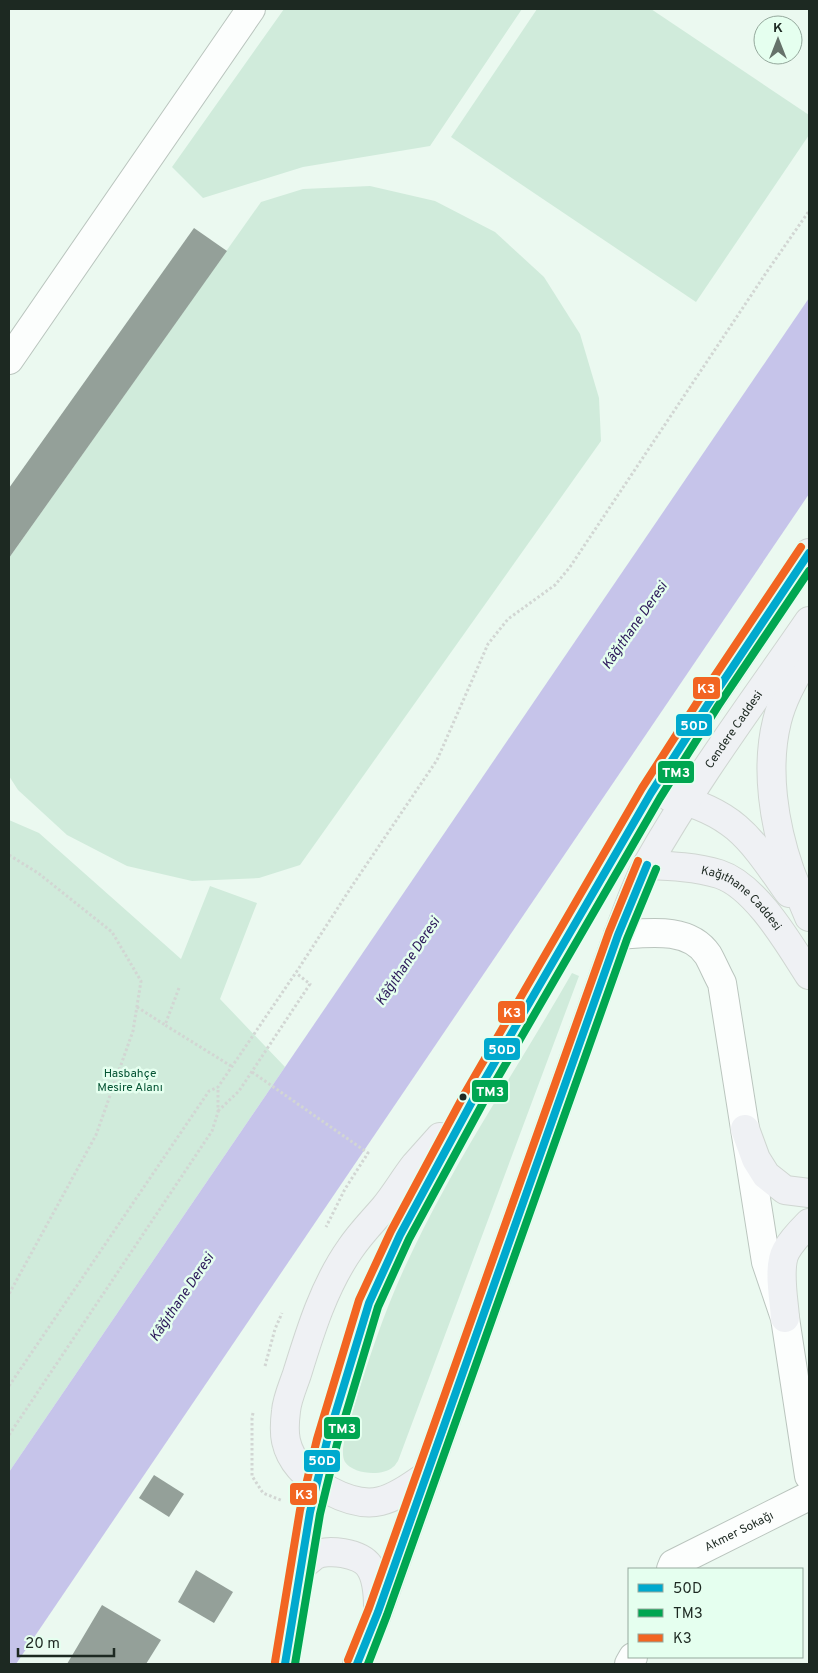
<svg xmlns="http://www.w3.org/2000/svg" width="818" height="1673" font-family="Overpass,sans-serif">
<rect width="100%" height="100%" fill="#ebf9f0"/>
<!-- green -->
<g fill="#d0ebdb">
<path d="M284 9H522L430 146 303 167 203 198 172 167Z"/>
<path d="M537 9H651L809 115V135L696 302 451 137Z"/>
<path d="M370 186 435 201 495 232 544 277 580 334 599 398 601 441 300 865 259 878 192 881 127 866 67 835 18 790 9 776V558L261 202 303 189Z"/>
<path d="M9 820 39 833 181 959 210 886 257 903 220 999 285 1067 9 1472Z"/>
<path d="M572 973 579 976 398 1461C396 1463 395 1466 393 1467 382 1477 353 1474 345 1462 338 1450 351 1420 354 1407 370 1354 388 1301 412 1252 458 1155 519 1066 572 973Z"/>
</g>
<!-- water -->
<path fill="#c6c4ea" d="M809 298V494L16 1664H9V1472Z"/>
<!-- building -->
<g fill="#94a099">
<path d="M194 228 227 251 9 558V488Z"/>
<path d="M154 1475 184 1494 169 1517 139 1498Z"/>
<path d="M196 1570 233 1592 214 1623 178 1602Z"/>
<path d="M102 1605 161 1640 146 1664H67Z"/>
</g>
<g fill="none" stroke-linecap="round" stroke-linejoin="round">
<defs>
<g id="minor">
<path d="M9 360 251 9"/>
<path d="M618 935C647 933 689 926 708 955 713 964 717 974 722 983L766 1262 785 1318 809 1476"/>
<path id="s1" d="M671 1569 673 1564 809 1496"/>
<path d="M629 1664 633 1657"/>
</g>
<g id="major">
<path d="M809 652C797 674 783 696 777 721 765 769 774 825 790 871 796 887 803 902 809 917"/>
<path d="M670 797C736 812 752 841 789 893"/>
<path id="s2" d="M647 865C671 866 696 867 719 874 756 886 789 944 809 975"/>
<path d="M745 1129 756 1159 766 1175 785 1190 809 1193"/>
<path d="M785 1318C784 1300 777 1267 786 1251 792 1240 801 1231 809 1223"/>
<path d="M426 1476C390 1501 372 1513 330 1491 310 1480 291 1464 286 1441 284 1432 285 1419 286 1411 287 1399 293 1386 297 1374 310 1332 324 1286 350 1249 360 1234 372 1222 384 1208 395 1195 404 1179 415 1165 423 1156 432 1146 440 1137"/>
<path d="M302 1566C306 1563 310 1559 314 1556 327 1548 360 1553 369 1566 377 1577 378 1595 378 1608"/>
<path d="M285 1664 310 1512 327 1441 369 1303 400 1235 474 1098 651 793 710 701 809 553"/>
<path id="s3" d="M357 1664 378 1612 618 935C627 912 635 887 647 865 695 780 754 701 809 621"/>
</g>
</defs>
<!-- minor casing -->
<use href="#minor" stroke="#bac5be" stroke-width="30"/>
<!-- major casing -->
<use href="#major" stroke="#cfd6d1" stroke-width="30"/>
<!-- path -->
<g stroke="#d2d6d3" stroke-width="3" stroke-dasharray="2.5 2.5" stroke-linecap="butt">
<path d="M9 855 38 873 112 932 141 981 133 1031 96 1135 9 1294"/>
<path d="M179 988 165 1025 231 1066"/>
<path d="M137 1007 165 1025"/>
<path d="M252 1072 368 1153 345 1189 326 1227"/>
<path d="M218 1111 239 1091 310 984 296 973"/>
<path d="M265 1366 275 1329 282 1313"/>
<path d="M9 1386 209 1091 218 1087 299 968 352 886 437 760 488 644 508 619 555 585 570 567 766 273 809 211"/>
<path d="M253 1413 252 1418V1476L263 1493 283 1501"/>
<path d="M9 1435 212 1131 218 1112V1087"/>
</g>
<!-- minor -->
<use href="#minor" stroke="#fcfefd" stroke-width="28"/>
<!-- major -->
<use href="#major" stroke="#eff1f4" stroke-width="28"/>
<defs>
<g id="bus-1">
<path d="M285 1664 310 1512 327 1441 369 1303 400 1235 474 1098 651 793 710 701 809 553"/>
<path d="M357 1664 378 1612 618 935 647 865"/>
</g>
<g id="bus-2">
<path d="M295 1664 320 1514 337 1444 378 1307 409 1239 483 1103 660 798 718 706 809 571"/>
<path d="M368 1664 387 1615 627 939 656 869"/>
</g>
<g id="bus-3">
<path d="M348 1660 369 1608 609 932 638 861"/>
<path d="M275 1662 300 1510 317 1439 359 1300 391 1231 465 1093 642 788 702 695 801 547"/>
</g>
</defs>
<!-- bus-1 casing -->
<use href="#bus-1" stroke="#e5ffef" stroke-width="11"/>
<!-- bus-2 casing -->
<use href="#bus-2" stroke="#e5ffef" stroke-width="11"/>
<!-- bus-3 casing -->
<use href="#bus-3" stroke="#e5ffef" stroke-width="11"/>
<!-- bus-1 -->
<use href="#bus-1" stroke="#00a9ce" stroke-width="8"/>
<!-- bus-2 -->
<use href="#bus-2" stroke="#00a651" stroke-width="8"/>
<!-- bus-3 -->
<use href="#bus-3" stroke="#f26522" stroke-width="8"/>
</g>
<!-- markers -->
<circle fill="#1d2922" stroke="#e5ffef" stroke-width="2" cx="463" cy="1097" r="4.5"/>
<g text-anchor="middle" stroke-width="5" stroke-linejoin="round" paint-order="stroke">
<!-- street labels -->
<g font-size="12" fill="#1d2922" stroke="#e5ffef">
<text dy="4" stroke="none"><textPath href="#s3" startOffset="1011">Cendere Caddesi</textPath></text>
<text dy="4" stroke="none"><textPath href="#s2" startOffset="105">Kağıthane Caddesi</textPath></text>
<text dy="4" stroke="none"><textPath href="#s1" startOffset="79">Akmer Sokağı</textPath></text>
</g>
<!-- park labels -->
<g font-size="12" fill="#055434" stroke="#e5ffef">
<text x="130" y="1077">Hasbahçe<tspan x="130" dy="14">Mesire Alanı</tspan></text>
</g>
<!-- water labels -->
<g font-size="14" font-style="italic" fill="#2c195a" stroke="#e5ffef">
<text transform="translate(634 625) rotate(-55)" y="5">Kâğıthane Deresi</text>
<text transform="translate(407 961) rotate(-56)" y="5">Kâğıthane Deresi</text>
<text transform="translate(181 1297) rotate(-56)" y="5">Kâğıthane Deresi</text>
</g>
</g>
<g stroke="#e5ffef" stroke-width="2">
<rect x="692" y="676" width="29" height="24" rx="5" fill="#f26522"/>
<rect x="675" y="713" width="38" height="24" rx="5" fill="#00a9ce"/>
<rect x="657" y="760" width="38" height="24" rx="5" fill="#00a651"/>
<rect x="497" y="1000" width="29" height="24" rx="5" fill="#f26522"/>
<rect x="483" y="1037" width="38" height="24" rx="5" fill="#00a9ce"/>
<rect x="471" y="1079" width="38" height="24" rx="5" fill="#00a651"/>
<rect x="323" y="1416" width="38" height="24" rx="5" fill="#00a651"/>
<rect x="303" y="1449" width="38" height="24" rx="5" fill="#00a9ce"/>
<rect x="289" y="1482" width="29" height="24" rx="5" fill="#f26522"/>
</g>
<g font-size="14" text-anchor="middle" font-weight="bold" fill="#fff">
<text x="706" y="693">K3</text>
<text x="694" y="730">50D</text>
<text x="676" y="777">TM3</text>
<text x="512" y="1017">K3</text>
<text x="502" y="1054">50D</text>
<text x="490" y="1096">TM3</text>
<text x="342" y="1433">TM3</text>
<text x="322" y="1465">50D</text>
<text x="304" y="1499">K3</text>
</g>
<!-- border -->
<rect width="818" height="1673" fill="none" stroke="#1d2922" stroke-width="20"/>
<!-- legend -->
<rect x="628" y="1568" width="175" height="90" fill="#e5ffef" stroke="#95a99d"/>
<rect x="638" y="1584" width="25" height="8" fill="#00a9ce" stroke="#95a99d"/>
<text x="673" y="1593" font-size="15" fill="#1d2922">50D</text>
<rect x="638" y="1609" width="25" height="8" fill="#00a651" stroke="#95a99d"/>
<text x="673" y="1618" font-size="15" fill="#1d2922">TM3</text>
<rect x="638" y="1634" width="25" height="8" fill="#f26522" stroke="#95a99d"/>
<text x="673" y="1643" font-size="15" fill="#1d2922">K3</text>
<!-- north arrow -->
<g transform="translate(778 40)"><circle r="24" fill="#e5ffef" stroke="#95a99d"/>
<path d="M0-4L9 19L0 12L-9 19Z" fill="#65726a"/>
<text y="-8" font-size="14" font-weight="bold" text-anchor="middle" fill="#1d2922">K</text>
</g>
<!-- scale -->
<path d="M18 1648v8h96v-8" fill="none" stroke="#1d2922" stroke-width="2.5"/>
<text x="25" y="1648" font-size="15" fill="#1d2922" stroke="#e5ffef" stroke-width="4" paint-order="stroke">20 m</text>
</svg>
